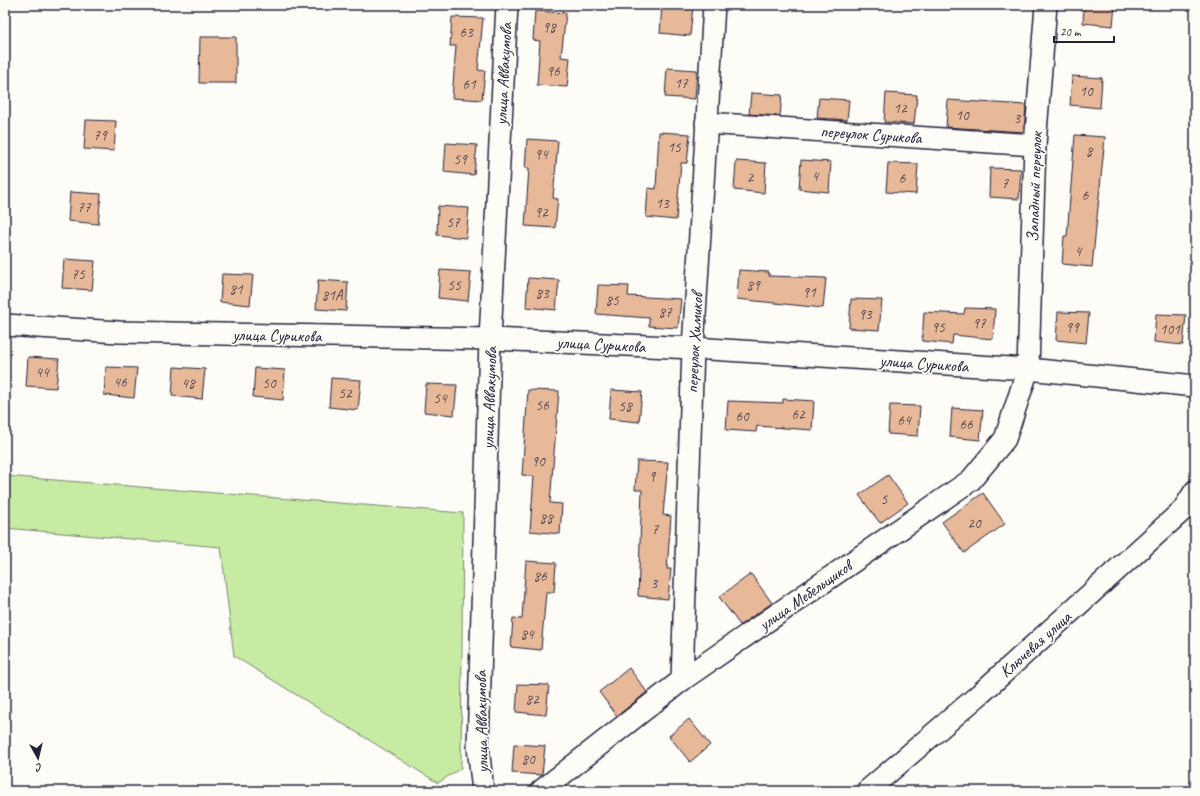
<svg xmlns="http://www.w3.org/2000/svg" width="1200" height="796" font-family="Caveat,sans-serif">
<rect width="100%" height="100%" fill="#fdfcf7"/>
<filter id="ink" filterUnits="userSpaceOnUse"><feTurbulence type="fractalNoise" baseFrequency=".025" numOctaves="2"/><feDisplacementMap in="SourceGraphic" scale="8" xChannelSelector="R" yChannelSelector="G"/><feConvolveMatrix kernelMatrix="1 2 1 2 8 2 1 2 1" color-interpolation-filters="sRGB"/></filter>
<g filter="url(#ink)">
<!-- green -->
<path fill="#c8eba4" stroke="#758670" d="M5 476 463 513 461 768 438 783 234 656 221 547 5 528Z"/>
<!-- building -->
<g fill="#e8b999" stroke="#22223b">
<path d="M662 5 693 6 690 36 660 33Z"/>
<path d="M1084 5H1115L1113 26 1083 23Z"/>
<path d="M535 11 566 13 561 57 570 58 567 87 537 85 540 41 533 40Z"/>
<path d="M452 17 483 18 478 70 485 71 482 100 452 98 456 46H450Z"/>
<path d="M200 37H236V83H199Z"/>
<path d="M667 68 697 70 695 99 665 97Z"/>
<path d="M1072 76 1102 78 1100 108 1070 105Z"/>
<path d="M751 93 782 95 780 116 749 114Z"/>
<path d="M886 93 917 95 914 124 884 122Z"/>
<path d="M819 98 849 100 847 120 817 118Z"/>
<path d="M948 100 1026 105 1024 132 946 127Z"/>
<path d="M86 120 116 121 114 151 84 149Z"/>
<path d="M659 132 690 134 687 163H681L676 220 646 217 648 188 656 189Z"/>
<path d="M1075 135 1105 137 1092 267 1062 264 1064 236H1067Z"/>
<path d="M527 139 558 141 553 198 558 199 555 228 525 226 529 168H525Z"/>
<path d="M446 143 477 145 474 175 444 172Z"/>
<path d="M801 160 831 162 829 192 799 189Z"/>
<path d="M736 161 766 163 764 193 734 190Z"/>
<path d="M888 163 918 164 916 194 886 192Z"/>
<path d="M990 168 1021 169 1019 199 989 197Z"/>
<path d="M70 192 101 194 98 224 68 221Z"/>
<path d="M438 206 469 208 466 238 437 235Z"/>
<path d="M64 259 95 261 92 290 62 288Z"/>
<path d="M440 270 471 272 468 301 438 298Z"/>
<path d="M739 270 769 272V276L826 278 823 308 737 299Z"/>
<path d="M222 274 253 275 250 305 220 302Z"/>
<path d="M528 278 559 280 556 310 526 307Z"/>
<path d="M318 280 348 282 346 311 316 309Z"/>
<path d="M598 285 629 286 628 296 681 299 678 328 649 326V318L596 314Z"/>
<path d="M851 299 882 300 879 330 849 328Z"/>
<path d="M965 308 995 309 993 339 953 335 952 344 922 341 924 312 964 314Z"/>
<path d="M1058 312 1089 313 1086 343 1056 340Z"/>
<path d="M1156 314 1186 315 1183 345 1154 342Z"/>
<path d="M28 357 59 359 56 388 26 386Z"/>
<path d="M106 367 137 368 134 398 104 395Z"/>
<path d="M174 367 205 369 202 399 172 396Z"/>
<path d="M255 368 285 370 283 400 253 397Z"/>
<path d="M331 378 361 380 358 410 329 407Z"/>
<path d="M426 384 457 385 454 415 424 412Z"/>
<path d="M528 390 559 391 550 503 562 504 560 534 530 531 534 476 522 475Z"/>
<path d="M611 390 642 392 639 422 609 419Z"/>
<path d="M783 399 814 401 812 430 757 426 756 432 726 430 728 401 783 403Z"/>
<path d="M890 405 920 406 918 436 888 434Z"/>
<path d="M952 408 983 410 980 440 950 437Z"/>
<path d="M637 461 668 462 663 515 671 516 667 569H671L668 599 638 596 642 490H635Z"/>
<path d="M888 475 908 503 880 523 859 495Z"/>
<path d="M983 493 1005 524 964 553 942 522Z"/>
<path d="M526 561 556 563 554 592H546L541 650 511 647 513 618 522 619Z"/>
<path d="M751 574 772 603 740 625 719 597Z"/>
<path d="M629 668 647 692 617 716 599 692Z"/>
<path d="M518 684 549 685 546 715 516 712Z"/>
<path d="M689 719 710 745 690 762 669 736Z"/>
<path d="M514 744 545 746 542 775 512 773Z"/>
</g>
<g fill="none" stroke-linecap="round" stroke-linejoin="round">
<defs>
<g id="street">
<path d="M706 123 1035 145"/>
<path d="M5 325 119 332 490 339 693 348 1028 369 1195 386"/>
<path d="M682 680 693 348 714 5"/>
<path d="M483 791 478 747 490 339 507 5"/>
<path d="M541 791 682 680 971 480 1005 439 1028 369 1035 145 1046 5"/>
<path d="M867 791 980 694 1183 510 1195 491"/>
</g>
</defs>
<!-- street casing -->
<use href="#street" stroke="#22223b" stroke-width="24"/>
<!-- street -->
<use href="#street" stroke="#fdfcf7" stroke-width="21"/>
</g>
</g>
<g text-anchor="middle" stroke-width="3.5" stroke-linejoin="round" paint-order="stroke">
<!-- number labels -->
<g font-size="15" fill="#544852">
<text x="549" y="32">98</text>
<text x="466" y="37">63</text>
<text x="553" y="76">96</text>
<text x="681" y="88">17</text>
<text x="469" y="89">61</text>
<text x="1086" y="96">10</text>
<text x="900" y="113">12</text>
<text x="962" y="120">10</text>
<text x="1017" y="123">3</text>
<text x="100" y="140">79</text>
<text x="674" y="152">15</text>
<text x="1089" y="156">8</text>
<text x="541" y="159">94</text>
<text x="460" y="164">59</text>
<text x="815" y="181">4</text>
<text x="750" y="182">2</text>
<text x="902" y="183">6</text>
<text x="1005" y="188">7</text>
<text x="1085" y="200">6</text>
<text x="662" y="208">13</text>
<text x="84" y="212">77</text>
<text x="541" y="217">92</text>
<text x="453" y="227">57</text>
<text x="1078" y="256">4</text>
<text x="78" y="279">75</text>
<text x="454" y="290">55</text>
<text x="753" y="290">89</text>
<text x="236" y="294">81</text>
<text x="809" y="297">91</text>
<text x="542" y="298">83</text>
<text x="332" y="300">81А</text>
<text x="612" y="305">85</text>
<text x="665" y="317">87</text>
<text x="865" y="319">93</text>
<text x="979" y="328">97</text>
<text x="938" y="332">95</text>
<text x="1072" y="332">99</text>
<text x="1170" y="334">101</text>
<text x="42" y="377">44</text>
<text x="120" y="387">46</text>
<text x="188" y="388">48</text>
<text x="269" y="388">50</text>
<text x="345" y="398">52</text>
<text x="440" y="403">54</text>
<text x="542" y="410">56</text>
<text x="625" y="411">58</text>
<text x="798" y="419">62</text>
<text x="742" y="421">60</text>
<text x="904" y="425">64</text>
<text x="966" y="429">66</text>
<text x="538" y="466">90</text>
<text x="652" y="481">9</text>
<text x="884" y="504">5</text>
<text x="546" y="523">88</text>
<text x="974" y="528">20</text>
<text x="655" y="534">7</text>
<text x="540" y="581">86</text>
<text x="654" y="588">3</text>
<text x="527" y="639">84</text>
<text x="532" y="704">82</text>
<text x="528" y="764">80</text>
</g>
<!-- street labels -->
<g font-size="17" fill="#22223b" stroke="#fdfcf7">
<text transform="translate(503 74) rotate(-87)" y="6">улица Аввакумова</text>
<text transform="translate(871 134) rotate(4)" y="6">переулок Сурикова</text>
<text transform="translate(1034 187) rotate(-88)" y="6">Западный переулок</text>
<text transform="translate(277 335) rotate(1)" y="6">улица Сурикова</text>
<text transform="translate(694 343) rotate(-87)" y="6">переулок Химиков</text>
<text transform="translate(601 344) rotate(3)" y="6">улица Сурикова</text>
<text transform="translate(924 363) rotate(4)" y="6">улица Сурикова</text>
<text transform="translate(489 398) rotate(-88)" y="6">улица Аввакумова</text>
<text transform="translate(805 595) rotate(-35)" y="6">улица Мебельщиков</text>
<text transform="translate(1035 644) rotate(-42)" y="6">Ключевая улица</text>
<text transform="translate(481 722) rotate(-91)" y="6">улица Аввакумова</text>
</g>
</g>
<!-- margin -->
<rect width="1200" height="796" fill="none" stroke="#fdfcf7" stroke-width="20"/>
<rect x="10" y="10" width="1180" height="776" fill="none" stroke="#22223b" stroke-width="1.5" filter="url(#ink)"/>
<!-- north arrow -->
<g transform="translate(38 758) rotate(172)" stroke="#fdfcf7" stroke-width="3" paint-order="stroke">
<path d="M0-3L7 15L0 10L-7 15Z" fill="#22223b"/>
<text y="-6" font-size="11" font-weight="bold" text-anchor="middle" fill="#22223b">С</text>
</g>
<!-- scale -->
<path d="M1054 36v6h60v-6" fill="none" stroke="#22223b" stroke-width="2"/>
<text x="1060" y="36" font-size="12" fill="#22223b" stroke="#fdfcf7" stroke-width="3" paint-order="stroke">20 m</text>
</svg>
